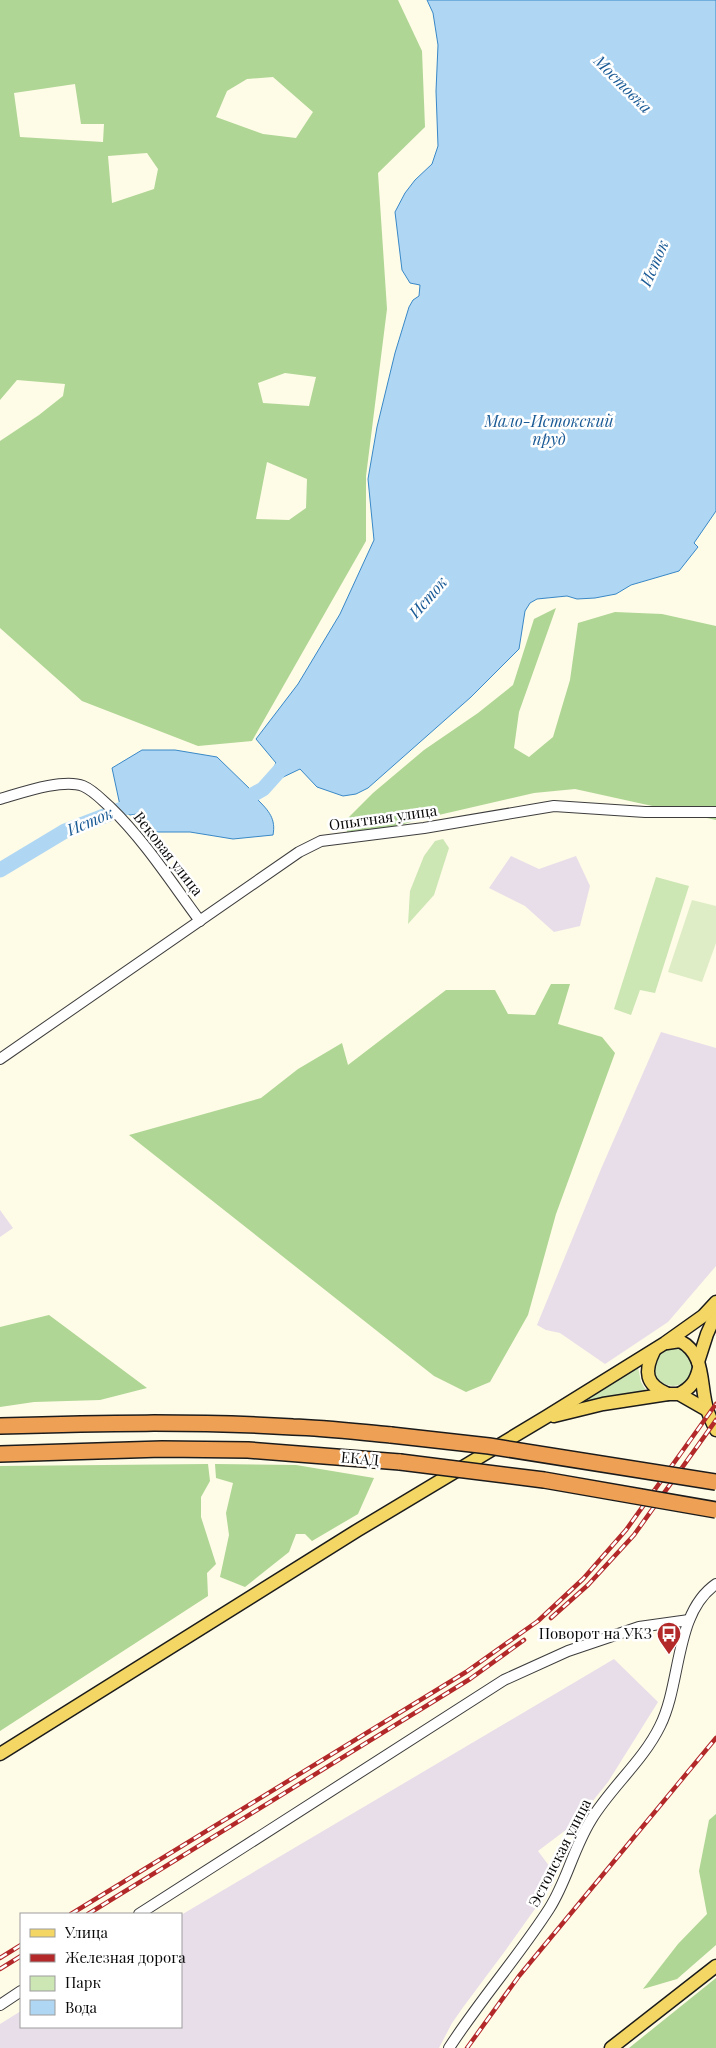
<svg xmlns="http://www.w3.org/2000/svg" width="716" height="2048" font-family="'Playfair Display',serif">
<rect width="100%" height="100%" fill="#fefbe7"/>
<!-- industrial -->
<g fill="#e8dee9">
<path d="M511 856 539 869 576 856 590 886 580 926 554 932 525 906 489 888Z"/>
<path d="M661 1032 716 1048V1266L668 1322 605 1364 560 1333 546 1330 537 1325 601 1169Z"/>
<path d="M0 1210 13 1228 0 1237Z"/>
<path d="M614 1659 658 1702 608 1782 575 1823 538 1851 556 1875 552 1885 505 1951 464 2006 452 2023 439 2048H0V2024L21 2011V2027H181V1915Z"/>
</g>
<!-- green -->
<g fill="#cce6b4">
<path d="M443 839 449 848 434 895 408 924 410 891 424 856 435 841Z"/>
<path d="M656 877 689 886 655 993 640 990 631 1015 614 1009Z"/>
<circle cx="673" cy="1367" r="19"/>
<path d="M638 1367 641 1382 647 1392 575 1405Z"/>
</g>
<!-- forest -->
<g fill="#afd694" fill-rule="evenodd">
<path d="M0 0H398L422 51 425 127 378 173 387 309 366 476V541L252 741 198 746 82 701 0 628V441L39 415 63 396 65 384 17 380 0 400ZM273 77 313 112 296 138 263 134 216 117 227 91 247 79ZM75 84 81 124H104L103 142 20 137 14 93ZM147 153 158 169 154 189 112 203 108 156ZM285 373 316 377 309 406 263 403 258 383ZM267 462 307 479 306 508 289 520 256 519Z"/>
<path d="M556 608 519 712 514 748 529 757 553 737 570 680 578 623 615 612 662 614 716 626V820L575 789 534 793 417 820 385 830 347 833 346 820 373 793 424 750 478 713 513 685 534 619Z"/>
<path d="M551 984H570L558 1024 602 1037 615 1053 556 1214 528 1315 490 1382 466 1392 434 1376 129 1135 261 1098 298 1069 342 1043 348 1065 446 990H495L508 1014 535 1015Z"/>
<path d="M49 1315 147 1388 100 1400 34 1402 0 1407V1327Z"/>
<path d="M208 1464 210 1481 201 1497V1517L216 1564 207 1573 208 1596 0 1731V1466Z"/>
<path d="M215 1464 296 1465 374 1478 358 1514 312 1541 305 1534H296L289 1552 245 1587 220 1577 229 1535 226 1513 233 1483 216 1478Z"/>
<path d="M716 1814V1945L677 1979 643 1989 678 1944 707 1914 699 1871 709 1820Z"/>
<path d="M716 1978V2048H629Z"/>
</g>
<!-- pitch -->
<path fill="#deedc5" d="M692 900 716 906V943L702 982 668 972Z"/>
<!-- water -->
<g fill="#afd7f3" stroke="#3988c7">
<path d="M427 0H716V511L694 543 698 547 679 571 631 585 616 594 595 598 577 599 567 596 537 599 530 603 525 611 519 649 471 697 368 788 356 794 343 796 317 787 300 769 277 780 272 771 276 763 256 739 298 684 340 614 374 540 368 479 377 427 395 353 409 307 413 300 419 296 420 285 410 283 402 270 395 212 405 193 415 180 432 164 438 146 436 91 438 45 433 13Z"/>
<path d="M142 750H175L217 757 251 790 261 787 266 792 258 800C269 811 276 819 273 835L233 839 190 832H155L137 814 130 815 121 810 112 768Z"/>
</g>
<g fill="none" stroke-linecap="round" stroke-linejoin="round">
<!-- river -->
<g stroke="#afd7f3" stroke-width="15">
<path d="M247 798 263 789 289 760"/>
<path d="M0 870 65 831 140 802"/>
</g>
<defs>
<g id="minor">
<path d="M0 799C21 793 63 778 83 786 93 790 102 800 110 807 145 841 171 882 200 921"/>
<path d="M0 1059 299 852 321 841 424 828 554 806 645 812H716"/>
<path d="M139 1914 504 1680 568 1651 639 1627 689 1620"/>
<path d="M0 2005 21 1991"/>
<path d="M449 2048C480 2000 518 1957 549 1909 567 1881 573 1849 591 1820 611 1787 643 1761 660 1726 682 1682 674 1613 716 1584"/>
</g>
<g id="major">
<path d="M667 1343 680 1341C707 1355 699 1387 708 1412 710 1418 713 1424 716 1430"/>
<path d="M654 1351C644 1371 645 1385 668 1394"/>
<path d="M698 1362 707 1334 716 1314"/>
<path d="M679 1394C691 1388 696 1381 699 1368"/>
<path d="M554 1416 603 1404 668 1394H679L707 1410"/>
<path d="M0 1754 358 1530 546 1417 665 1343 703 1316 716 1302"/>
<path d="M611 2048 716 1966"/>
</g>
<g id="highway">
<path d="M0 1426C97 1423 195 1421 293 1427 326 1428 358 1432 391 1435"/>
<path d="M0 1454 162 1449 248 1450 400 1462"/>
</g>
</defs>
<!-- minor casing -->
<use href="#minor" stroke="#3d3d3d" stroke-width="12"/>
<!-- major casing -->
<use href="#major" stroke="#1b1b1b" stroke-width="15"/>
<!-- highway casing -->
<use href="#highway" stroke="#1b1b1b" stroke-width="18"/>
<!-- minor -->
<use href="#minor" stroke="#fff" stroke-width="10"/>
<!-- major -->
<use href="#major" stroke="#f3d663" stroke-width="12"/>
<!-- highway -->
<use href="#highway" stroke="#eea155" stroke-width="15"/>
<defs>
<g id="rail">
<path d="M551 1618 588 1585 634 1535 716 1420"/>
<path d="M71 1914 466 1672 538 1621 583 1579 626 1530 716 1404"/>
<path d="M88 1914 470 1679 524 1640"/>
<path d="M0 1958 21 1945"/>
<path d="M0 1969 21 1956"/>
<path d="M467 2048 519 1976 716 1738"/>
</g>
</defs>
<!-- rail casing -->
<use href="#rail" stroke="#b3292a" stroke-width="4.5"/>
<!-- rail -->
<use href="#rail" stroke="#fff" stroke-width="2.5" stroke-dasharray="8" stroke-linecap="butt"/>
<defs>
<g id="highway-bridge">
<path d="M391 1435 489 1446 716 1482"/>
<path d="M400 1462 544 1480 716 1510"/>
</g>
</defs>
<!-- highway-bridge casing -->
<use href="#highway-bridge" stroke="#1b1b1b" stroke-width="18" stroke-linecap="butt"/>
<!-- highway-bridge -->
<use href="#highway-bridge" stroke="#eea155" stroke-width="15"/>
</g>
<!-- icons -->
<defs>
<symbol id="bus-pin" viewBox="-11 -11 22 30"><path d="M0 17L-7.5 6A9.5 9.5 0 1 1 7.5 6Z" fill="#b3292a" stroke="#fff"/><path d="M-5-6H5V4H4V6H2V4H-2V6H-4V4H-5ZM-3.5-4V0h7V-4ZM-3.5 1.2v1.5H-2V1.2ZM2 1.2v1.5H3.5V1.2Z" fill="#fff"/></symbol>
</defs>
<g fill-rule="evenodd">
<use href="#bus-pin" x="655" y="1620" width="28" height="38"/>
</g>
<g text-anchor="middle" stroke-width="5" stroke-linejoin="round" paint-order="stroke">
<!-- street labels -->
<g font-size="15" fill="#0a0a0a" stroke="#fff">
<text transform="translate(383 818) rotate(-8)" y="5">Опытная улица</text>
<text transform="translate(168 854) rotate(52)" y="5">Вековая улица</text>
<text transform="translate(360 1459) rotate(5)" y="5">ЕКАД</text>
<text transform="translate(560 1853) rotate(-63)" y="5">Эстонская улица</text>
</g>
<!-- poi labels -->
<g font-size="15" fill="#0a0a0a" stroke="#fff" text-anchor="end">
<text x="652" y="1639">Поворот на УКЗ</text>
</g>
<!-- water labels -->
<g font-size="16" font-style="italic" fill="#1a5a95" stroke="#fff">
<text transform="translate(623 84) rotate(45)" y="6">Мостовка</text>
<text transform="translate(654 263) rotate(-67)" y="6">Исток</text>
<text x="549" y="427">Мало-Истокский<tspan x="549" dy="18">пруд</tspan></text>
<text transform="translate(428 597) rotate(-49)" y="6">Исток</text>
<text transform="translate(90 821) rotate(-23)" y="6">Исток</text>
</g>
</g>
<!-- legend -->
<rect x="20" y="1913" width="162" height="115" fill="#ffffff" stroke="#9d9d9d"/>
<rect x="30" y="1929" width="25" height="8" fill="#f3d663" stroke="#9d9d9d"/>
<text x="65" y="1938" font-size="15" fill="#0a0a0a">Улица</text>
<rect x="30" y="1954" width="25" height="8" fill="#b3292a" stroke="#9d9d9d"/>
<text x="65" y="1963" font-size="15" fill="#0a0a0a">Железная дорога</text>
<rect x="30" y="1976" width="25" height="15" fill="#cce6b4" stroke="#9d9d9d"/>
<text x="65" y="1988" font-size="15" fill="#0a0a0a">Парк</text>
<rect x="30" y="2000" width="25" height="15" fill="#afd7f3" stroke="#9d9d9d"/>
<text x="65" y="2013" font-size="15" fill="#0a0a0a">Вода</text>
</svg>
